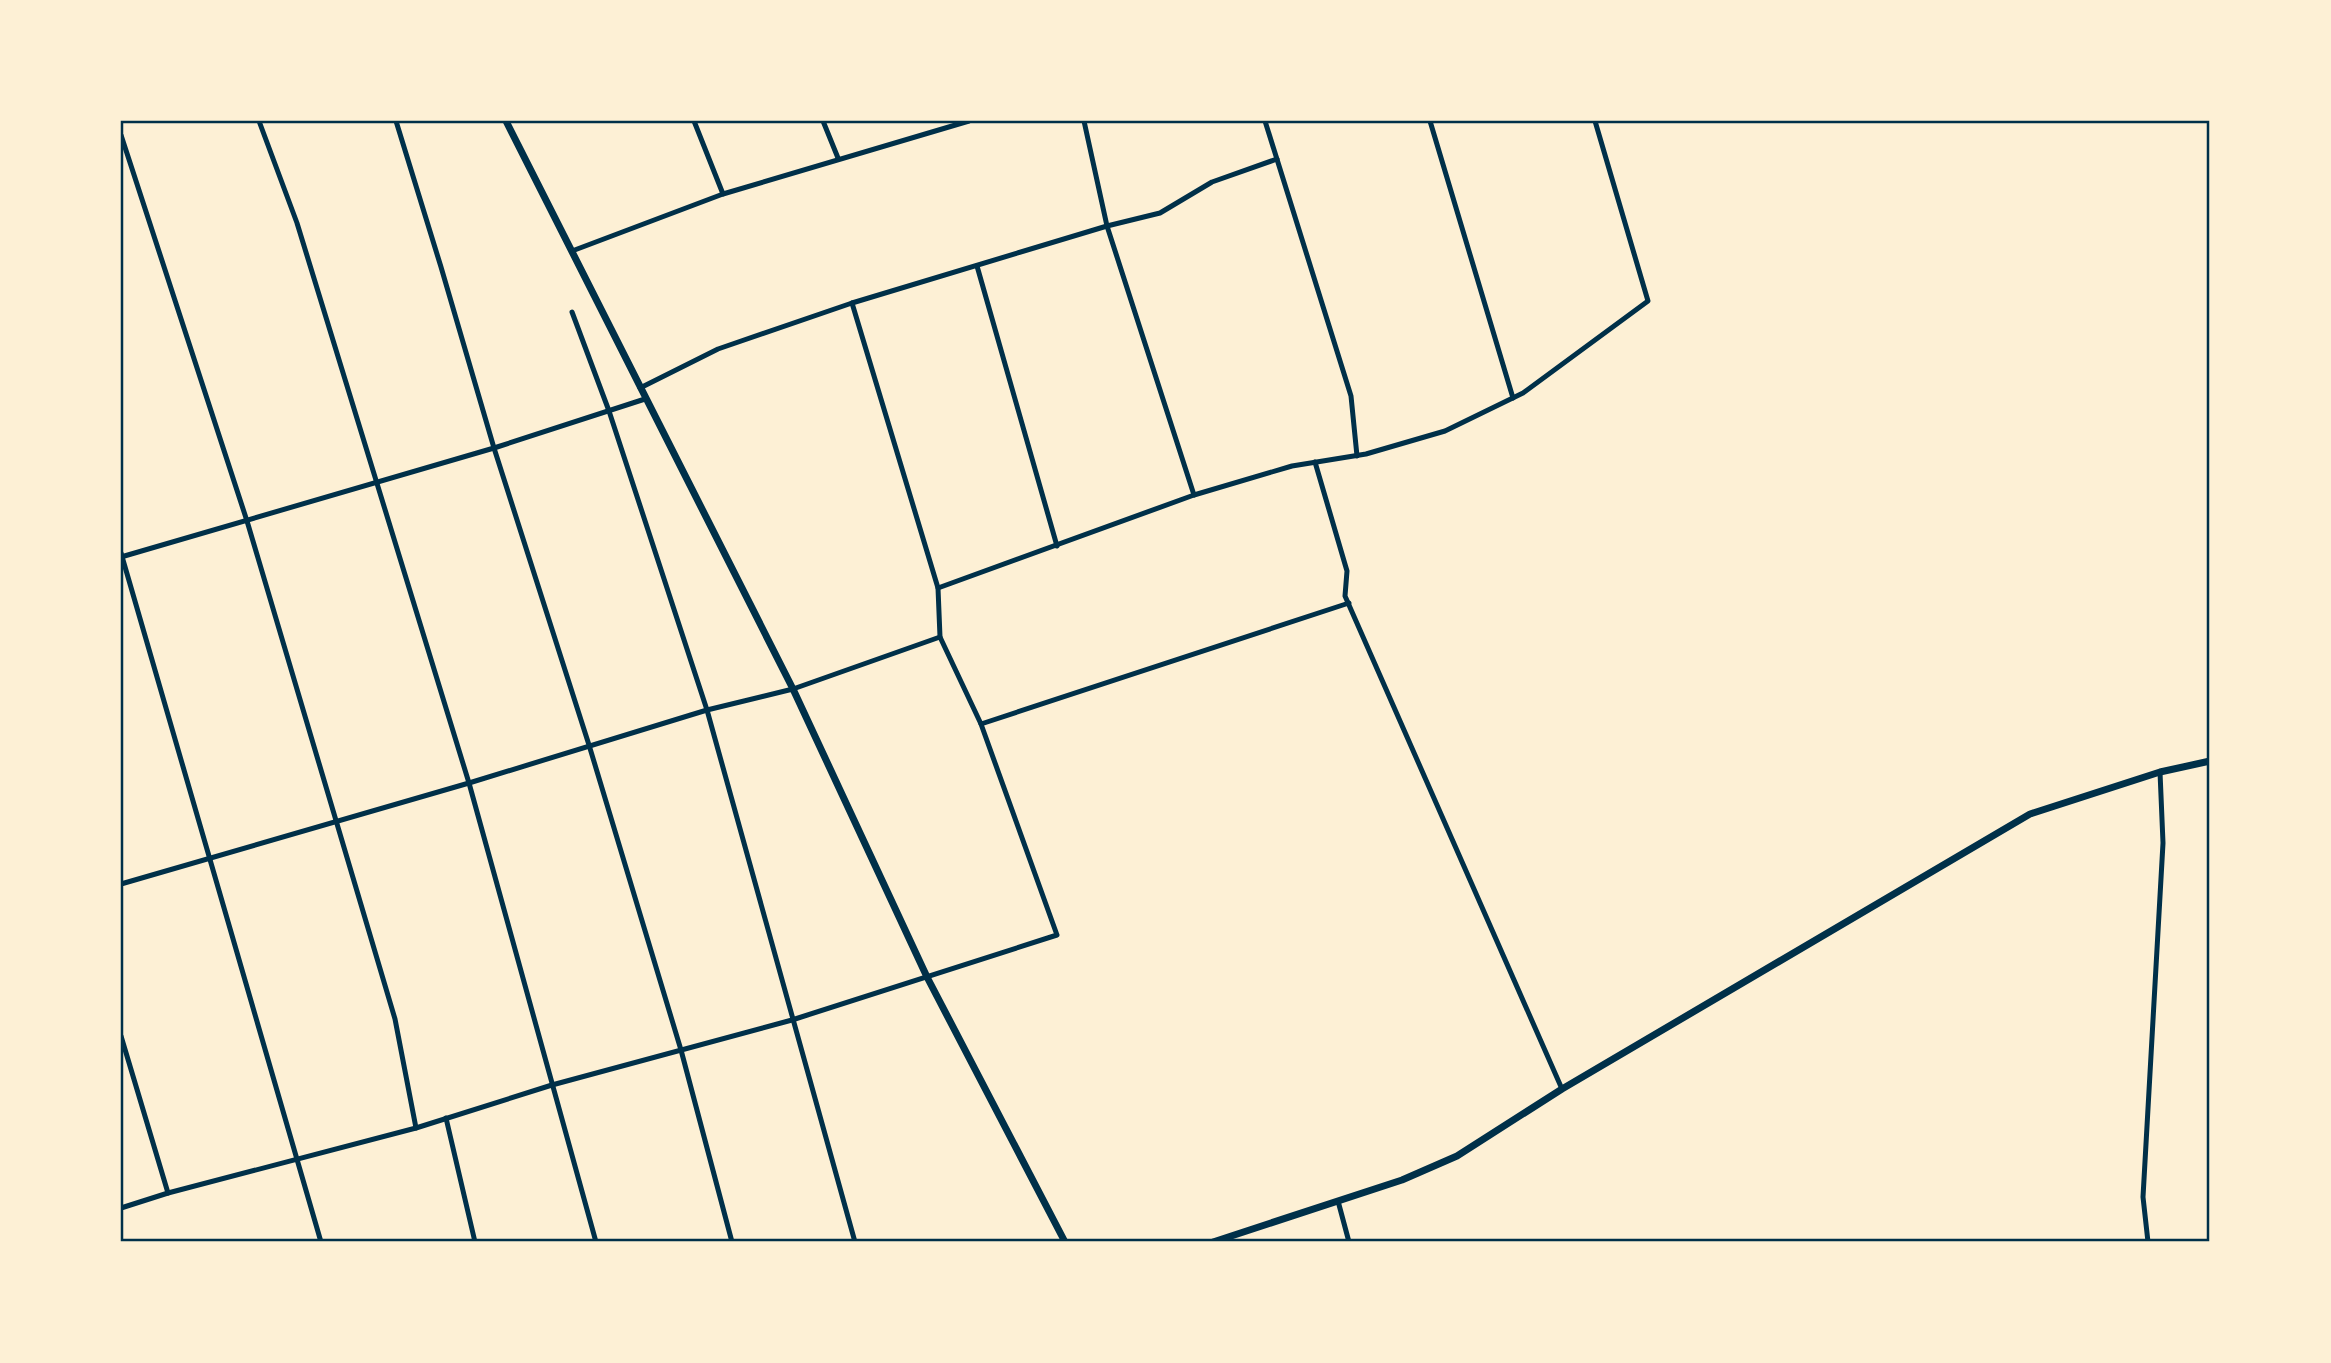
<svg xmlns="http://www.w3.org/2000/svg" width="2331" height="1363" font-family="'Fira Sans Condensed',sans-serif">
<rect width="100%" height="100%" fill="#fdf0d5"/>
<g fill="none" stroke-linecap="round" stroke-linejoin="round">
<!-- minor -->
<g stroke="#003049" stroke-width="5">
<path d="M259 121 297 223 469 783 596 1242"/>
<path d="M396 121 441 267 494 448 589 745 681 1050 732 1242"/>
<path d="M694 121 723 194"/>
<path d="M823 121 838 158"/>
<path d="M1084 121 1107 226 1194 495"/>
<path d="M1265 121 1351 396 1357 456"/>
<path d="M1430 121 1513 398"/>
<path d="M121 135 247 521 395 1019 416 1128"/>
<path d="M572 251 723 194 969 121"/>
<path d="M977 266 1057 546"/>
<path d="M572 312 609 411 707 710 855 1242"/>
<path d="M640 388 718 349 852 303 1107 226 1160 213 1212 182 1277 159"/>
<path d="M1315 462 1347 571 1345 596 1562 1089"/>
<path d="M121 553 321 1242"/>
<path d="M121 557 494 448 645 399"/>
<path d="M938 588 1194 495 1292 466 1366 454 1445 431 1523 393 1648 301 1595 121"/>
<path d="M981 724 1349 603"/>
<path d="M121 884 469 783 707 710 793 689 940 637"/>
<path d="M121 1036 168 1193"/>
<path d="M446 1118 475 1242"/>
<path d="M1338 1201 1349 1242"/>
<path d="M121 1208 168 1193 416 1128 552 1085 792 1020 1057 935 981 724 940 637 938 588 852 303"/>
<path d="M2148 1242 2143 1197 2163 843 2160 772"/>
</g>
<!-- tertiary -->
<g stroke="#003049" stroke-width="7">
<path d="M506 121 793 689 927 977 1065 1242"/>
<path d="M1213 1242 1402 1180 1457 1156 1562 1089 2030 814 2160 772 2210 761"/>
</g>
</g>
<!-- border -->
<rect width="2331" height="1363" fill="none" stroke="#fdf0d5" stroke-width="245"/>
<rect x="122" y="122" width="2086" height="1118" fill="none" stroke="#003049" stroke-width="2.5"/>
</svg>
